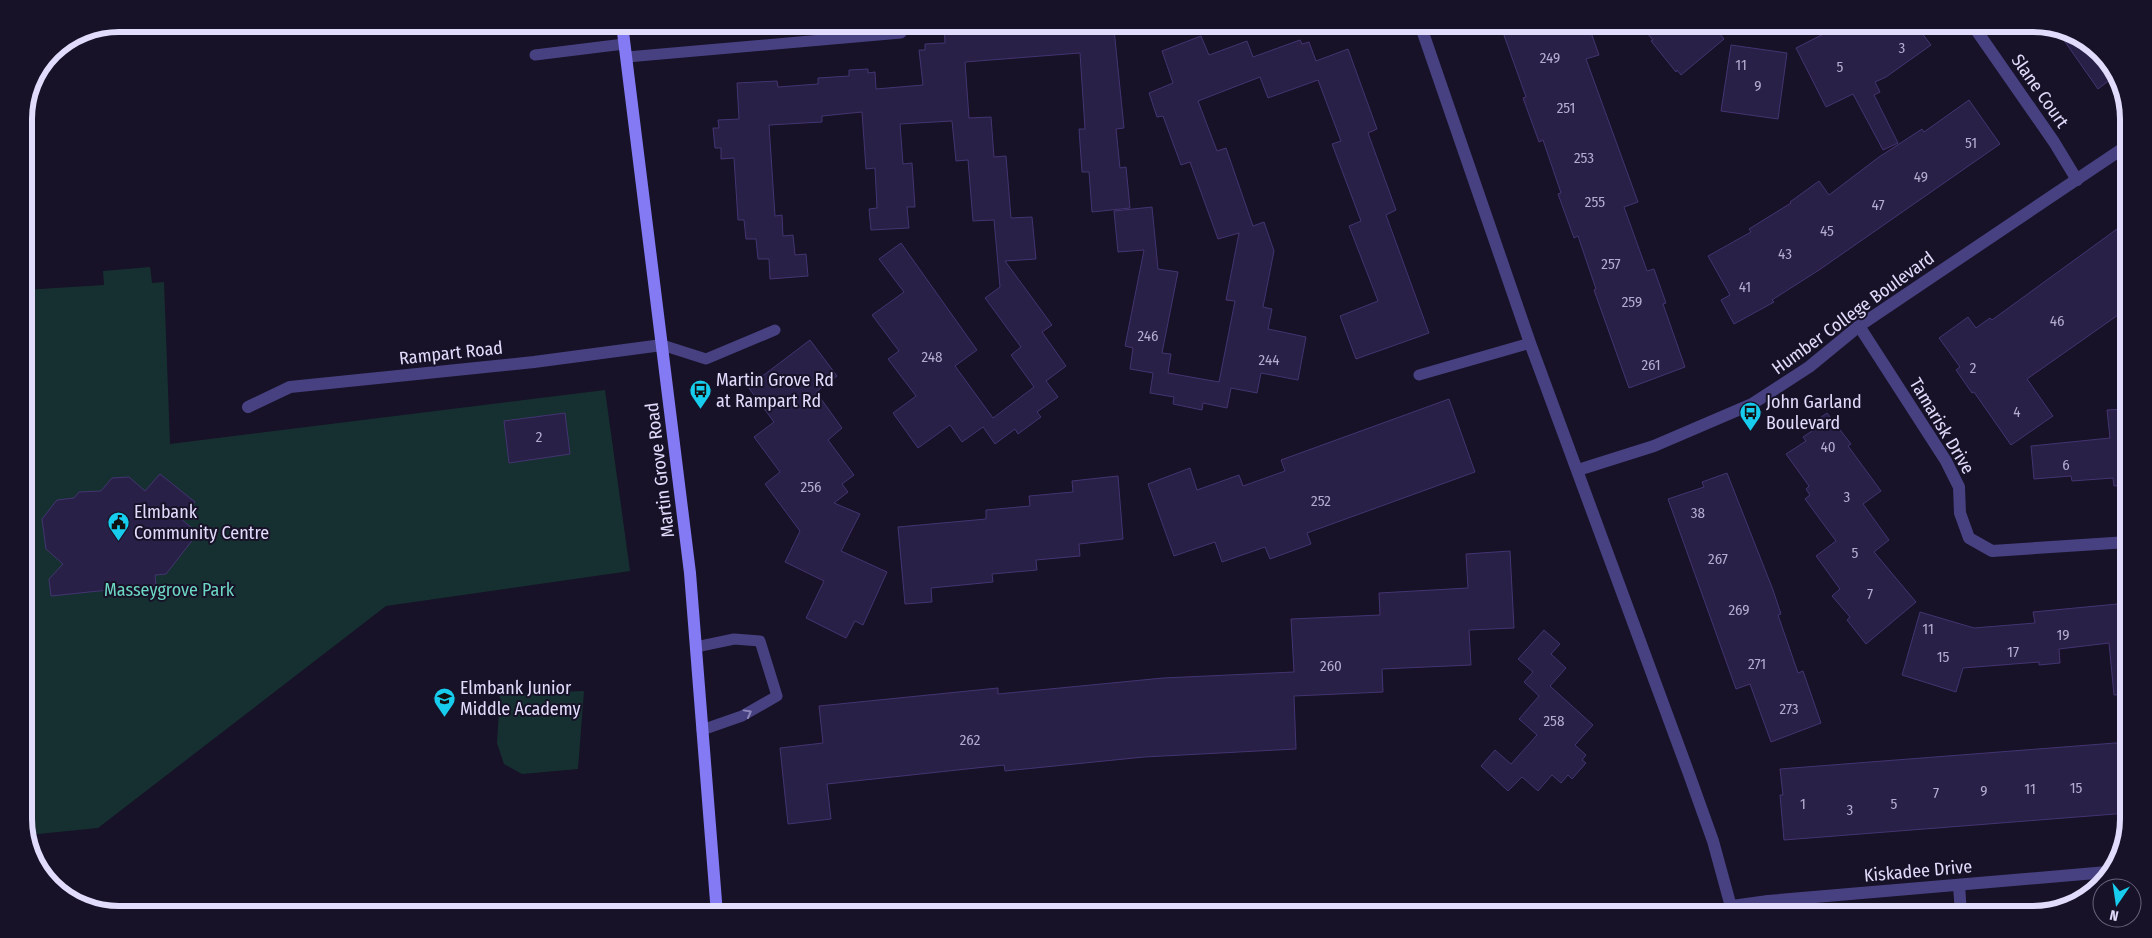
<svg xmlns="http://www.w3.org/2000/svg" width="2152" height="938" font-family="'Fira Sans Condensed',sans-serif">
<rect width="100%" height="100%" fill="#171227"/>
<!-- green -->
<g fill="#163031">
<path d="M150 267 152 283 164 282 170 444 605 390 630 571 386 606 98 828 28 835 24 825V290L104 285 103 271Z"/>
<path d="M584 691 578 769 522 774 504 764 497 743 500 694Z"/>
</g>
<!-- building -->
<g fill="#292047" stroke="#433471">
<path d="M944 24H1108L1114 29 1124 128 1116 129 1120 168 1126 167 1130 208 1092 212 1089 172H1082L1079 129H1085L1080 53 965 62 969 118 991 117 994 157 1006 156 1011 218 1032 217 1036 259 1005 261 1052 325 1042 332 1066 366 1046 381 1058 397 1037 412 1041 417 1018 434 1015 429 995 444 983 427 962 442 950 425 918 448 893 413 916 396 888 359 899 351 872 315 904 292 879 259 901 243 977 350 955 366 993 418 1034 387 1011 355 1021 347 985 298 1000 287 994 220 973 221 968 160 956 161 952 121 900 124 903 164 912 163 915 207H907L909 228 871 230 869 209 877 208 875 168 866 169 862 112 822 116V122L769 125 775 216 782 215 783 236 793 235 795 255 806 254 808 276 770 279 769 259H758L756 239H746L744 220H738L734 158 721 159V148H715L713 128H719L718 120 739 119 737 83 777 81 778 87 818 84V78L849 76V70L868 69V73L875 72 876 89 923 85 919 50H925V44L945 43Z"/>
<path d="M1500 24H1588L1599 55 1586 59 1638 202 1624 207 1647 271 1654 269 1666 303 1663 304 1685 367 1629 388 1594 290 1596 289 1578 236 1574 238 1558 194 1561 193 1543 140 1539 142 1523 98 1526 97Z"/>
<path d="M1639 24H1712L1724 39 1681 75 1677 70 1676 72 1651 41 1653 40Z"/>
<path d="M1843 24H1848L1853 34 1867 24H1915L1931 45 1886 77 1875 82 1880 92 1874 95 1898 143 1883 150 1853 94 1826 107 1796 48Z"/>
<path d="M2056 29 2069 31 2112 66 2115 76 2098 89Z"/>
<path d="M1201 36 1209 55 1247 41 1253 57 1300 40 1302 44 1309 42 1316 61 1348 49 1377 129 1368 133 1396 210 1386 215 1429 333 1356 359 1340 316 1378 301 1349 226 1361 221 1332 144 1341 141 1318 80 1268 98 1260 77 1198 101 1217 151 1226 148 1253 226 1264 222 1274 251 1263 307 1272 309 1268 329 1306 337 1298 380 1261 373 1257 393 1231 388 1227 408 1203 403 1202 410 1173 404 1174 397 1150 393 1153 373 1130 369 1133 348 1125 346 1144 250 1118 252 1114 211 1152 207 1158 269 1178 272 1162 353 1171 354 1168 373 1219 382 1235 301 1226 300 1239 233 1218 239 1190 162 1181 165 1163 116 1157 117 1149 93 1173 83 1162 51Z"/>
<path d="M1731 45 1787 53 1778 119 1721 111Z"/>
<path d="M1969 100 2000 144 1819 270 1772 300 1774 302 1734 324 1721 300 1730 295 1708 256 1751 232 1749 229 1791 203 1790 202 1819 181 1829 195 1879 157 1922 129 1924 132Z"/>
<path d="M2128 221V308L2027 379 2053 416 2011 445 1974 392 1972 393 1956 370 1960 367 1939 338 1968 317 1976 328 1990 318 1992 320Z"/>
<path d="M810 340 837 376 816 392 842 428 828 440 854 475 842 484 848 492 834 503 860 514 841 551 887 572 863 625 855 621 846 638 806 618 824 581 785 562 800 531 765 484 780 472 754 437 774 422 748 387Z"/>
<path d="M1449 399 1475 472 1307 533 1311 544 1270 559 1265 547 1222 562 1215 542 1174 556 1148 484 1190 468 1197 490 1239 475 1243 486 1285 471 1281 460Z"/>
<path d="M2128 409V485L2114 486 2113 478 2072 481 2071 476 2034 479 2031 446 2110 438 2107 410Z"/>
<path d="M565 413 570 454 509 463 504 421Z"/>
<path d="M1827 413 1851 444 1848 446 1881 491 1863 504 1889 540 1874 552 1916 602 1866 644 1847 620 1850 617 1832 596 1840 589 1816 556 1836 541 1805 499 1810 495 1806 489 1809 486 1786 454 1806 441 1803 437 1815 429 1811 424Z"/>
<path d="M1727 473 1773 590 1781 614 1778 615 1798 673 1803 671 1821 723 1771 742 1750 684 1736 689 1668 499 1704 487 1702 482Z"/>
<path d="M160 474 195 502 181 519 198 533 166 574 155 575 156 585 51 596 49 579 63 564 46 549 42 519 57 500 74 498 79 492 101 491 112 478 129 477 145 491Z"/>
<path d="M1118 476 1123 539 1079 544 1080 556 1036 560 1037 570 992 574 993 582 931 588 932 602 905 604 898 527 986 519V510L1030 506 1029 496 1073 492 1072 481Z"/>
<path d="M1510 551 1514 628 1469 630 1471 665 1382 669 1383 692 1294 696 1296 749 1144 757 1005 771 1004 765 827 784 831 819 788 824 780 748 823 743 819 706 998 688V694L1163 678 1294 672 1291 619 1380 615 1379 593 1468 588 1466 554Z"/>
<path d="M2128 603V694L2114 695 2109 643 2059 649 2060 663 2039 665V662L1963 668 1956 692 1902 675 1920 612 1974 628 2035 623 2033 612Z"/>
<path d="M1544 630 1560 644 1551 654 1566 668 1550 686 1593 725 1575 745 1586 755 1582 760 1586 763 1572 779 1568 775 1561 783 1552 775 1538 791 1522 777 1508 791 1481 766 1495 750 1511 764 1537 735 1519 719 1539 696 1524 682 1533 672 1518 659Z"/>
<path d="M2128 742V813L1784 840 1780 795H1783L1780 769Z"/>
</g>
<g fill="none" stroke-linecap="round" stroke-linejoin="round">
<!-- service -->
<g stroke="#474182" stroke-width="11">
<path d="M535 55 624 44"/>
<path d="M627 57 901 33"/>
<path d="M662 345 706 359 775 330"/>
<path d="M1419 375 1530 343"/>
<path d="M696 647 734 639 760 641 777 696 742 716 702 730"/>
</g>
<!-- minor -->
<g stroke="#474182" stroke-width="12">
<path d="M1972 24 2054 142 2077 180"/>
<path d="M1859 326 1946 461 1959 487 1960 513 1969 538 1992 551 2128 542"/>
<path d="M248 407 290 387 534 362 662 345"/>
<path d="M1959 885 1961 914"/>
<path d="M1732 906 1768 901 2107 872"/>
</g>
<!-- tertiary -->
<g stroke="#474182" stroke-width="12">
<path d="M1420 24 1530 343 1689 774 1713 841 1733 914"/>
<path d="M1578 470 1654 446 1752 404 1809 367 1859 326 2128 145"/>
</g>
<!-- secondary -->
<path stroke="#837af4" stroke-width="12" d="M622 24 690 573 717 914"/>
</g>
<!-- one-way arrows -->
<defs><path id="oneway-chevron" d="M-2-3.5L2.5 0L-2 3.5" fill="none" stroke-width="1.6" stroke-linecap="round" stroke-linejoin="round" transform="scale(1.25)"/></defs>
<use stroke="#8c86b9" href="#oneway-chevron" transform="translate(748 713) rotate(-29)"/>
<!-- icons -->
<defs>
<symbol id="bus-pin" viewBox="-11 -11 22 30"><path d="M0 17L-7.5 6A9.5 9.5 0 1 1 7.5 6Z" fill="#17ccec" stroke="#171227"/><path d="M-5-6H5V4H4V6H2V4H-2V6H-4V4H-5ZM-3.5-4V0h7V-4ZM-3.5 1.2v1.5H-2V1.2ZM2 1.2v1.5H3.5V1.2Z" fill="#111"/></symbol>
<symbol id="civic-pin" viewBox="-11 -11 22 30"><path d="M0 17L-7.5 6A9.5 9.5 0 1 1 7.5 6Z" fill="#17ccec" stroke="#171227"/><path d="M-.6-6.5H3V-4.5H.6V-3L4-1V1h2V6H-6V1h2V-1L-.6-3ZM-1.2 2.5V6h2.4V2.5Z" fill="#111"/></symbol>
<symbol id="school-pin" viewBox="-11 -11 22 30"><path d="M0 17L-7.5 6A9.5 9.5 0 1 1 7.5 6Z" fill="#17ccec" stroke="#171227"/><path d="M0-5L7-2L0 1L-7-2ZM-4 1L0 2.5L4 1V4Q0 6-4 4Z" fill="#111"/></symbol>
</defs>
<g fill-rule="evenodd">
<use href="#bus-pin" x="688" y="378" width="25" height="34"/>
<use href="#bus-pin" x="1738" y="400" width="25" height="34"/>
<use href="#civic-pin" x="106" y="510" width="25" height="34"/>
<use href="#school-pin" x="432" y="686" width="25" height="34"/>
</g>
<g text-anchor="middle" stroke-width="4" stroke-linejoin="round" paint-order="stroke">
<!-- number labels -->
<g font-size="15" fill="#b3accf">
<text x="1902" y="53">3</text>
<text x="1550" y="63">249</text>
<text x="1741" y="70">11</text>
<text x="1840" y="72">5</text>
<text x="1758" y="91">9</text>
<text x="1566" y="113">251</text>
<text x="1971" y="148">51</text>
<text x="1584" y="163">253</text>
<text x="1921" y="182">49</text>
<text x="1595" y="207">255</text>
<text x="1878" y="210">47</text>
<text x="1827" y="236">45</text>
<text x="1785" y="259">43</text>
<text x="1611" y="269">257</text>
<text x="1745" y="292">41</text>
<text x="1632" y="307">259</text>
<text x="2057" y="326">46</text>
<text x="1148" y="341">246</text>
<text x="932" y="362">248</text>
<text x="1269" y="365">244</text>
<text x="1651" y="370">261</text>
<text x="1973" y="373">2</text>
<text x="2017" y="417">4</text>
<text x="539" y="442">2</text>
<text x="1828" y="452">40</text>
<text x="2066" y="470">6</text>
<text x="811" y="492">256</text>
<text x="1847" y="502">3</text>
<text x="1321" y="506">252</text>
<text x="1698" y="518">38</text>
<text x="1855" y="558">5</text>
<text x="1718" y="564">267</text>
<text x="1870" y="599">7</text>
<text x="1739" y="615">269</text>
<text x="1928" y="634">11</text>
<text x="2063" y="640">19</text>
<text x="2013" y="657">17</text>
<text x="1943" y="662">15</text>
<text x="1757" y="669">271</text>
<text x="1331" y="671">260</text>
<text x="1789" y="714">273</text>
<text x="1554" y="726">258</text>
<text x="970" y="745">262</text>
<text x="2076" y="793">15</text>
<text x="2030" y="794">11</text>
<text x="1984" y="796">9</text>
<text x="1936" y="798">7</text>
<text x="1803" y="809">1</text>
<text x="1894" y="809">5</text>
<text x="1850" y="815">3</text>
</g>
<!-- street labels -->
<g font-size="18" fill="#e1dbfc" stroke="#171227">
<text transform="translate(2040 91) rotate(55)" y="6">Slane Court</text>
<text transform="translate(1853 313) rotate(-36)" y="6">Humber College Boulevard</text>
<text transform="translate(451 353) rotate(-6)" y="6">Rampart Road</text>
<text transform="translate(1942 426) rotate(59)" y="6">Tamarisk Drive</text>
<text transform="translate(660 470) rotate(-97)" y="6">Martin Grove Road</text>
<text transform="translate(1918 871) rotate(-5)" y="6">Kiskadee Drive</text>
</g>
<!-- poi labels -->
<g font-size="18" fill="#e1dbfc" stroke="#171227" text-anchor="start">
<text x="716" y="386">Martin Grove Rd<tspan x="716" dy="21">at Rampart Rd</tspan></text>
<text x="1766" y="408">John Garland<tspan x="1766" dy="21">Boulevard</tspan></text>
<text x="134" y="518">Elmbank<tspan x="134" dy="21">Community Centre</tspan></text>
<text x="460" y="694">Elmbank Junior<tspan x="460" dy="21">Middle Academy</tspan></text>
</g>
<!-- park labels -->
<g font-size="18" fill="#6cd7c2" stroke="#171227">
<text x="169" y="596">Masseygrove Park</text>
</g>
</g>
<!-- crop -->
<path d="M0 0H2152V938H0ZM119 32H2033A87 87 0 0 1 2120 119V819A87 87 0 0 1 2033 906H119A87 87 0 0 1 32 819V119A87 87 0 0 1 119 32Z" fill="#171227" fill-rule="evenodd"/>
<path fill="none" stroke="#e1dbfc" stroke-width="6" d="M119 32H2033A87 87 0 0 1 2120 119V819A87 87 0 0 1 2033 906H119A87 87 0 0 1 32 819V119A87 87 0 0 1 119 32Z"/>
<!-- north arrow -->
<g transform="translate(2117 903) rotate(193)"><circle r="24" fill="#171227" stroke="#68627c"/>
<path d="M0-4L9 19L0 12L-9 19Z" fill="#17ccec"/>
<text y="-8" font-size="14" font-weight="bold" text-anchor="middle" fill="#e1dbfc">N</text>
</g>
</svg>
